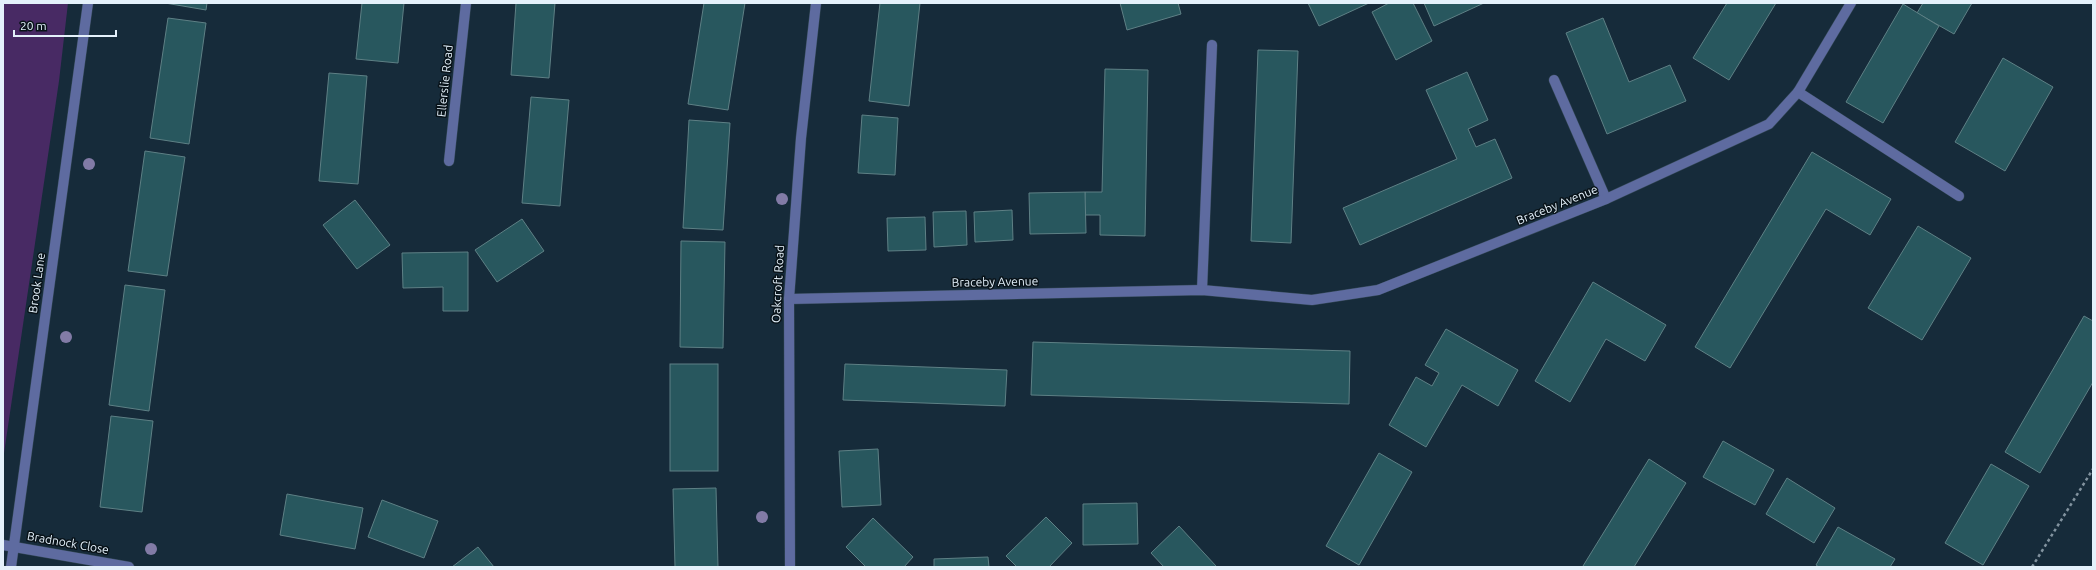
<svg xmlns="http://www.w3.org/2000/svg" width="2096" height="570" font-family="Ubuntu,sans-serif">
<rect width="100%" height="100%" fill="#162b3a"/>
<!-- green -->
<path fill="#482a64" d="M3 3H68L59 81 3 460Z"/>
<!-- building -->
<g fill="#28575e" stroke="#5e8085">
<path d="M165 3H207L206 10Z"/>
<path d="M362 3H404L398 63 356 59Z"/>
<path d="M516 3H555L549 78 511 75Z"/>
<path d="M704 3H745L728 110 688 104Z"/>
<path d="M880 3H920L909 106 869 101Z"/>
<path d="M1120 3H1178L1181 14 1127 30Z"/>
<path d="M1308 3H1369L1319 26Z"/>
<path d="M1389 3H1413L1432 41 1396 60 1372 12Z"/>
<path d="M1424 3H1484L1434 26Z"/>
<path d="M1727 3H1776L1729 80 1693 58Z"/>
<path d="M1923 3H1972L1954 34 1917 13Z"/>
<path d="M1903 4 1939 26 1883 123 1846 102Z"/>
<path d="M168 18 206 23 189 144 150 138Z"/>
<path d="M1603 18 1629 82 1670 65 1686 101 1607 134 1566 33Z"/>
<path d="M1258 50 1298 51 1291 243 1251 241Z"/>
<path d="M2003 58 2053 87 2005 171 1955 142Z"/>
<path d="M1105 69 1148 70 1145 236 1100 235V215H1084L1085 192H1102Z"/>
<path d="M1467 72 1488 120 1468 129 1476 147 1495 139 1512 178 1360 245 1343 208 1457 159 1426 90Z"/>
<path d="M329 73 367 76 358 184 319 181Z"/>
<path d="M531 97 569 100 560 206 522 203Z"/>
<path d="M862 115 898 118 895 175 858 173Z"/>
<path d="M689 120 730 123 723 230 683 228Z"/>
<path d="M145 151 185 157 167 276 128 271Z"/>
<path d="M1812 152 1891 199 1870 235 1826 209 1730 368 1695 347Z"/>
<path d="M1085 192 1086 233 1030 234 1029 193Z"/>
<path d="M355 200 390 245 357 269 323 225Z"/>
<path d="M1012 210 1013 240 975 242 974 212Z"/>
<path d="M966 211 967 245 934 247 933 212Z"/>
<path d="M925 217 926 250 888 251 887 218Z"/>
<path d="M522 219 544 251 497 282 475 250Z"/>
<path d="M1918 226 1971 258 1922 340 1868 308Z"/>
<path d="M681 241 725 242 723 348 680 347Z"/>
<path d="M468 252V311H443V287L403 288 402 253Z"/>
<path d="M1593 282 1666 325 1645 361 1606 339 1570 402 1535 381Z"/>
<path d="M125 285 165 290 149 411 109 405Z"/>
<path d="M2084 316 2093 321V382L2040 473 2005 452Z"/>
<path d="M1446 329 1518 370 1498 406 1462 385 1426 447 1389 425 1416 377 1432 386 1439 373 1425 365Z"/>
<path d="M1033 342 1350 351 1349 404 1031 395Z"/>
<rect x="670" y="364" width="48" height="107"/>
<path d="M845 364 1007 370 1005 406 843 400Z"/>
<path d="M111 416 153 421 142 512 100 507Z"/>
<path d="M1723 441 1774 470 1755 505 1703 477Z"/>
<path d="M878 449 881 505 842 507 839 451Z"/>
<path d="M1379 453 1412 472 1359 565 1326 546Z"/>
<path d="M1649 459 1686 483 1634 567H1585L1583 566Z"/>
<path d="M1991 464 2029 486 1983 565 1945 543Z"/>
<path d="M1787 478 1835 508 1814 543 1766 514Z"/>
<path d="M716 488 718 567H675L673 489Z"/>
<path d="M287 494 363 508 355 549 280 535Z"/>
<path d="M382 500 438 521 424 558 368 537Z"/>
<path d="M1137 503 1138 544 1083 545V504Z"/>
<path d="M1046 517 1072 543 1049 567H1017L1006 556Z"/>
<path d="M873 518 913 557 904 567H866L846 547Z"/>
<path d="M1179 526 1216 566 1215 567H1164L1151 553Z"/>
<path d="M1838 527 1895 559 1890 567H1819L1816 565Z"/>
<path d="M478 547 494 567H452Z"/>
<path d="M988 557 989 567H934V559Z"/>
</g>
<g fill="none" stroke-linecap="round" stroke-linejoin="round">
<defs>
<path id="service" d="M1798 92 1959 196"/>
<g id="minor">
<path d="M1554 80 1606 199"/>
<path d="M449 161 466 3"/>
<path d="M1202 290 1212 45"/>
<path d="M789 299 1202 290 1312 300 1378 290 1606 199 1769 124 1798 92 1851 3"/>
<path d="M3 545 129 567"/>
<path d="M11 567 88 3"/>
<path d="M790 567 789 299 801 138 816 3"/>
</g>
</defs>
<!-- service casing -->
<use href="#service" stroke="#334755" stroke-width="11"/>
<!-- minor casing -->
<use href="#minor" stroke="#334755" stroke-width="11"/>
<!-- path -->
<path stroke="#82939f" stroke-width="2.5" stroke-dasharray="3 3" stroke-linecap="butt" d="M2032 567 2093 469"/>
<!-- service -->
<use href="#service" stroke="#5e6ba0" stroke-width="10"/>
<!-- minor -->
<use href="#minor" stroke="#5e6ba0" stroke-width="10"/>
</g>
<!-- trees -->
<g fill="#827ba6">
<circle cx="89" cy="164" r="6"/>
<circle cx="782" cy="199" r="6"/>
<circle cx="66" cy="337" r="6"/>
<circle cx="762" cy="517" r="6"/>
<circle cx="151" cy="549" r="6"/>
</g>
<g text-anchor="middle" stroke-width="3" stroke-linejoin="round" paint-order="stroke">
<!-- street labels -->
<g font-size="12" fill="#e4f1fb" stroke="#091319">
<text transform="translate(445 81) rotate(-84)" y="4">Ellerslie Road</text>
<text transform="translate(1557 205) rotate(-22)" y="4">Braceby Avenue</text>
<text transform="translate(995 282) rotate(-1)" y="4">Braceby Avenue</text>
<text transform="translate(37 283) rotate(-82)" y="4">Brook Lane</text>
<text transform="translate(778 284) rotate(-87)" y="4">Oakcroft Road</text>
<text transform="translate(68 543) rotate(10)" y="4">Bradnock Close</text>
</g>
</g>
<!-- border -->
<rect width="2096" height="570" fill="none" stroke="#e4f1fb" stroke-width="8"/>
<!-- scale -->
<path d="M14 30v6h102v-6" fill="none" stroke="#e4f1fb" stroke-width="2"/>
<text x="20" y="30" font-size="12" fill="#e4f1fb" stroke="#091319" stroke-width="3" paint-order="stroke">20 m</text>
</svg>
